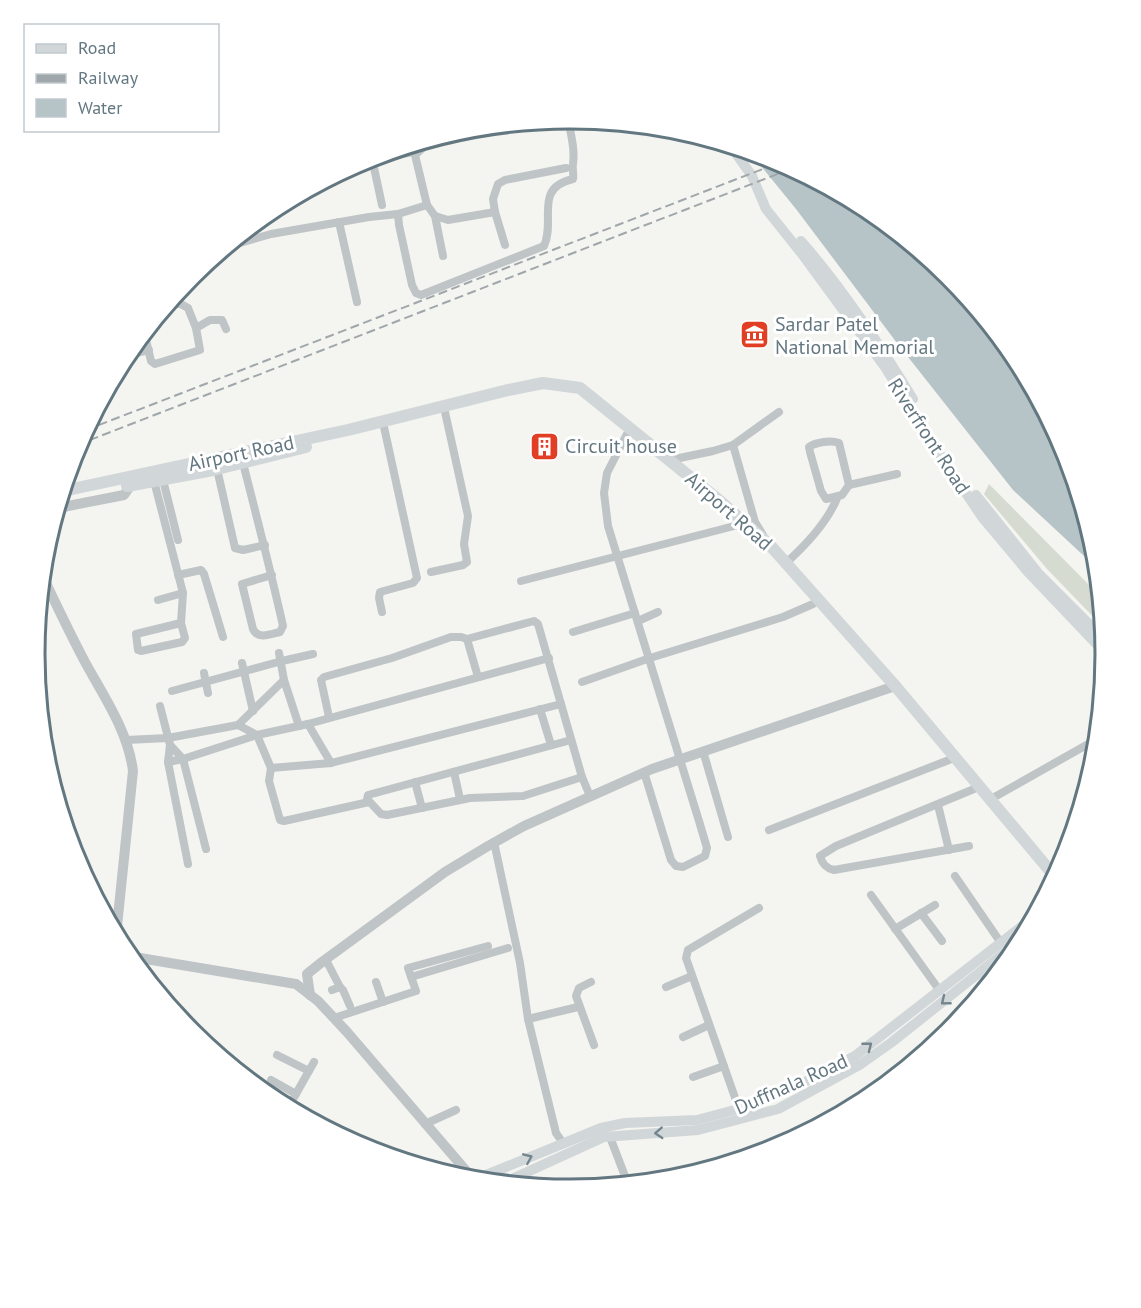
<svg xmlns="http://www.w3.org/2000/svg" width="1141" height="1308" font-family="'PT Sans',sans-serif">
<rect width="100%" height="100%" fill="#f4f4f0"/>
<!-- green -->
<path fill="#d6dbd1" d="M989 484 1101 597 1104 628 1047 569 984 494Z"/>
<!-- water -->
<path fill="#b7c4c7" d="M748 150 776 159 869 209 950 275 1016 357 1066 449 1096 550 1098 569 1013 490 897 343 796 209Z"/>
<g fill="none" stroke-linecap="round" stroke-linejoin="round">
<!-- minor -->
<g stroke="#bfc4c6" stroke-width="8">
<path d="M382 205 373 163 379 159 417 151"/>
<path d="M427 205 435 216 448 220 495 212 493 199 498 184 505 180 566 168"/>
<path d="M495 212 505 245"/>
<path d="M398 214 399 225 412 285 416 293 421 295 544 246C556 220 533 188 573 179 574 174 572 169 573 164 575 149 571 135 568 119"/>
<path d="M435 216 443 256"/>
<path d="M339 222 357 302"/>
<path d="M226 247 271 234 369 217 398 214 427 205 415 155 425 146 427 140"/>
<path d="M196 328 210 320H222L226 329"/>
<path d="M144 332 151 361 155 364 200 350 196 328 188 308 181 304H168"/>
<path d="M130 355 149 350"/>
<path d="M627 434 607 473 604 493 608 526 699 821 707 848 705 856 683 867 676 866 671 860 644 772"/>
<path d="M733 445 779 412"/>
<path d="M670 460 713 451 733 445 755 522 763 535"/>
<path d="M243 463C257 518 271 572 283 626L280 632C271 634 258 640 253 629L242 584 272 575"/>
<path d="M217 469 235 548 243 550 265 545"/>
<path d="M163 480 178 540"/>
<path d="M154 481 183 593 181 623 185 638 182 642 141 651 138 650 136 634 181 623"/>
<path d="M849 485 897 474"/>
<path d="M786 563C807 544 828 522 838 496L826 499 821 491 810 452 809 447C816 442 831 440 839 443L849 485 842 495 838 496"/>
<path d="M431 572 463 565 467 562 464 544 468 516 445 412"/>
<path d="M178 575 201 570 204 574 223 637"/>
<path d="M521 581 738 525"/>
<path d="M158 600 183 593"/>
<path d="M382 612 379 598 380 592 413 583 417 578 384 427"/>
<path d="M638 621 658 612"/>
<path d="M573 632 635 613"/>
<path d="M467 639 478 677"/>
<path d="M279 653 284 680 299 726"/>
<path d="M242 663 253 711"/>
<path d="M204 673 208 693"/>
<path d="M582 682 650 658 783 617 813 604"/>
<path d="M172 691 282 661 313 654"/>
<path d="M160 706 170 745 183 759 257 735 308 724 549 658"/>
<path d="M540 709 551 745"/>
<path d="M329 717 321 680 324 677 392 658 451 637H461L467 639 534 621 538 624 582 777"/>
<path d="M308 724 331 763"/>
<path d="M238 725 257 735 271 768 269 781 280 820 284 821 369 802"/>
<path d="M126 740 168 738 238 725 284 680"/>
<path d="M571 740 368 795 367 799 381 814 387 815 470 798 523 796 582 777 590 796"/>
<path d="M170 745 168 762 188 864"/>
<path d="M703 751 728 837"/>
<path d="M168 762 183 759 206 849"/>
<path d="M271 768 331 763 561 704"/>
<path d="M454 772 460 799"/>
<path d="M415 782 422 808"/>
<path d="M991 799 1090 743 1098 741"/>
<path d="M938 805 949 850"/>
<path d="M769 830 949 760"/>
<path d="M494 842 520 963 528 1019 556 1133 563 1143"/>
<path d="M969 846 834 870C826 868 822 864 820 856L836 846 974 789"/>
<path d="M955 876 1001 943"/>
<path d="M871 895 940 991"/>
<path d="M921 913 942 941"/>
<path d="M895 929 935 905"/>
<path d="M326 960 340 987 332 990"/>
<path d="M411 977 508 948"/>
<path d="M376 982 383 1002"/>
<path d="M591 982 579 988 576 996 594 1045"/>
<path d="M340 987 343 990 350 1006"/>
<path d="M666 987 692 976"/>
<path d="M334 1018 416 991 408 968 488 946"/>
<path d="M528 1019 578 1007"/>
<path d="M683 1037 709 1025"/>
<path d="M277 1055 309 1071"/>
<path d="M693 1077 724 1066"/>
<path d="M271 1080 296 1094"/>
<path d="M288 1108 314 1062"/>
<path d="M739 1109 686 958 688 950 759 908"/>
<path d="M425 1124 456 1110"/>
<path d="M610 1137 628 1184"/>
</g>
<!-- tertiary -->
<g stroke="#bfc4c6" stroke-width="10">
<path d="M58 508 124 495 131 485 130 481"/>
<path d="M42 575C56 604 70 634 85 662 104 697 128 731 133 771L116 936"/>
<path d="M128 956 296 984 318 1001 347 1032 474 1180"/>
<path d="M310 995 307 974 322 962 445 872 488 846 524 826 652 769 895 686"/>
</g>
<!-- secondary -->
<g stroke="#d1d6d9" stroke-width="10">
<path d="M730 145 752 176 766 209 802 254 885 367 935 447 982 517 1028 572 1106 654"/>
<path d="M801 241C843 289 880 345 913 399"/>
<path d="M976 495 1039 574 1105 640"/>
<path d="M474 1180 601 1128 625 1123 697 1120 746 1107 816 1077 855 1056 1035 916"/>
<path d="M503 1183 604 1137 698 1130 778 1109 861 1064 892 1042 1023 938"/>
</g>
<!-- primary -->
<g stroke="#d1d6d9" stroke-width="12">
<path d="M127 486 213 470 306 447"/>
<path d="M63 491 348 430 508 390 543 383 580 388 721 502 769 544 897 688 1056 878"/>
</g>
<!-- rail -->
<g stroke="#a0a7ab" stroke-width="2" stroke-dasharray="9 4.5" stroke-linecap="butt">
<path d="M86 430 781 162"/>
<path d="M77 445 793 168"/>
</g>
</g>
<!-- one-way arrows -->
<defs><path id="oneway-chevron" d="M-2-3.5L2.5 0L-2 3.5" fill="none" stroke-width="1.6" stroke-linecap="round" stroke-linejoin="round" transform="scale(1.5)"/></defs>
<g stroke="#74858e">
<use href="#oneway-chevron" transform="translate(945 1001) rotate(141)"/>
<use href="#oneway-chevron" transform="translate(868 1046) rotate(-38)"/>
<use href="#oneway-chevron" transform="translate(659 1133) rotate(177)"/>
<use href="#oneway-chevron" transform="translate(528 1158) rotate(-23)"/>
</g>
<!-- icons -->
<defs>
<symbol id="museum-square" viewBox="-11 -11 22 22"><rect x="-9" y="-9" width="18" height="18" rx="4" fill="#e23e23" stroke="#fff"/><path d="M0-6L6-3V-2H-6V-3ZM-5-1h2V3h-2ZM-1-1h2V3h-2ZM3-1h2V3H3ZM-6 4H6V6H-6Z" fill="#fff"/></symbol>
<symbol id="building-square" viewBox="-11 -11 22 22"><rect x="-9" y="-9" width="18" height="18" rx="4" fill="#e23e23" stroke="#fff"/><path d="M-4-6H4V6H1V3H-1V6H-4ZM-2.5-4.3h1.7v1.8h-1.7ZM.8-4.3h1.7v1.8H.8ZM-2.5-1h1.7V.8h-1.7ZM.8-1h1.7V.8H.8Z" fill="#fff"/></symbol>
</defs>
<g fill-rule="evenodd">
<use href="#museum-square" x="738" y="318" width="33" height="33"/>
<use href="#building-square" x="528" y="430" width="33" height="33"/>
</g>
<g text-anchor="middle" stroke-width="6" stroke-linejoin="round" paint-order="stroke">
<!-- poi labels -->
<g font-size="20" fill="#637781" stroke="#fff" text-anchor="start">
<text x="775" y="331">Sardar Patel<tspan x="775" dy="23">National Memorial</tspan></text>
<text x="565" y="453">Circuit house</text>
</g>
<!-- street labels -->
<g font-size="20" fill="#637781" stroke="#fff">
<text transform="translate(929 436) rotate(57)" y="7">Riverfront Road</text>
<text transform="translate(241 453) rotate(-12)" y="7">Airport Road</text>
<text transform="translate(729 511) rotate(41)" y="7">Airport Road</text>
<text transform="translate(791 1084) rotate(-24)" y="7">Duffnala Road</text>
</g>
</g>
<!-- crop -->
<path d="M0 0H1141V1308H0ZM45 654a525 525 0 1 1 1050 0a525 525 0 1 1-1050 0Z" fill="#fff" fill-rule="evenodd"/>
<path fill="none" stroke="#637781" stroke-width="3" d="M45 654a525 525 0 1 1 1050 0a525 525 0 1 1-1050 0Z"/>
<!-- legend -->
<rect x="24" y="24" width="195" height="108" fill="#ffffff" stroke="#c1c9cd" stroke-width="1.5"/>
<rect x="36" y="44" width="30" height="9" fill="#d1d6d9" stroke="#c1c9cd" stroke-width="1.5"/>
<text x="78" y="54" font-size="18" fill="#637781">Road</text>
<rect x="36" y="74" width="30" height="9" fill="#a0a7ab" stroke="#c1c9cd" stroke-width="1.5"/>
<text x="78" y="84" font-size="18" fill="#637781">Railway</text>
<rect x="36" y="99" width="30" height="18" fill="#b7c4c7" stroke="#c1c9cd" stroke-width="1.5"/>
<text x="78" y="114" font-size="18" fill="#637781">Water</text>
</svg>
